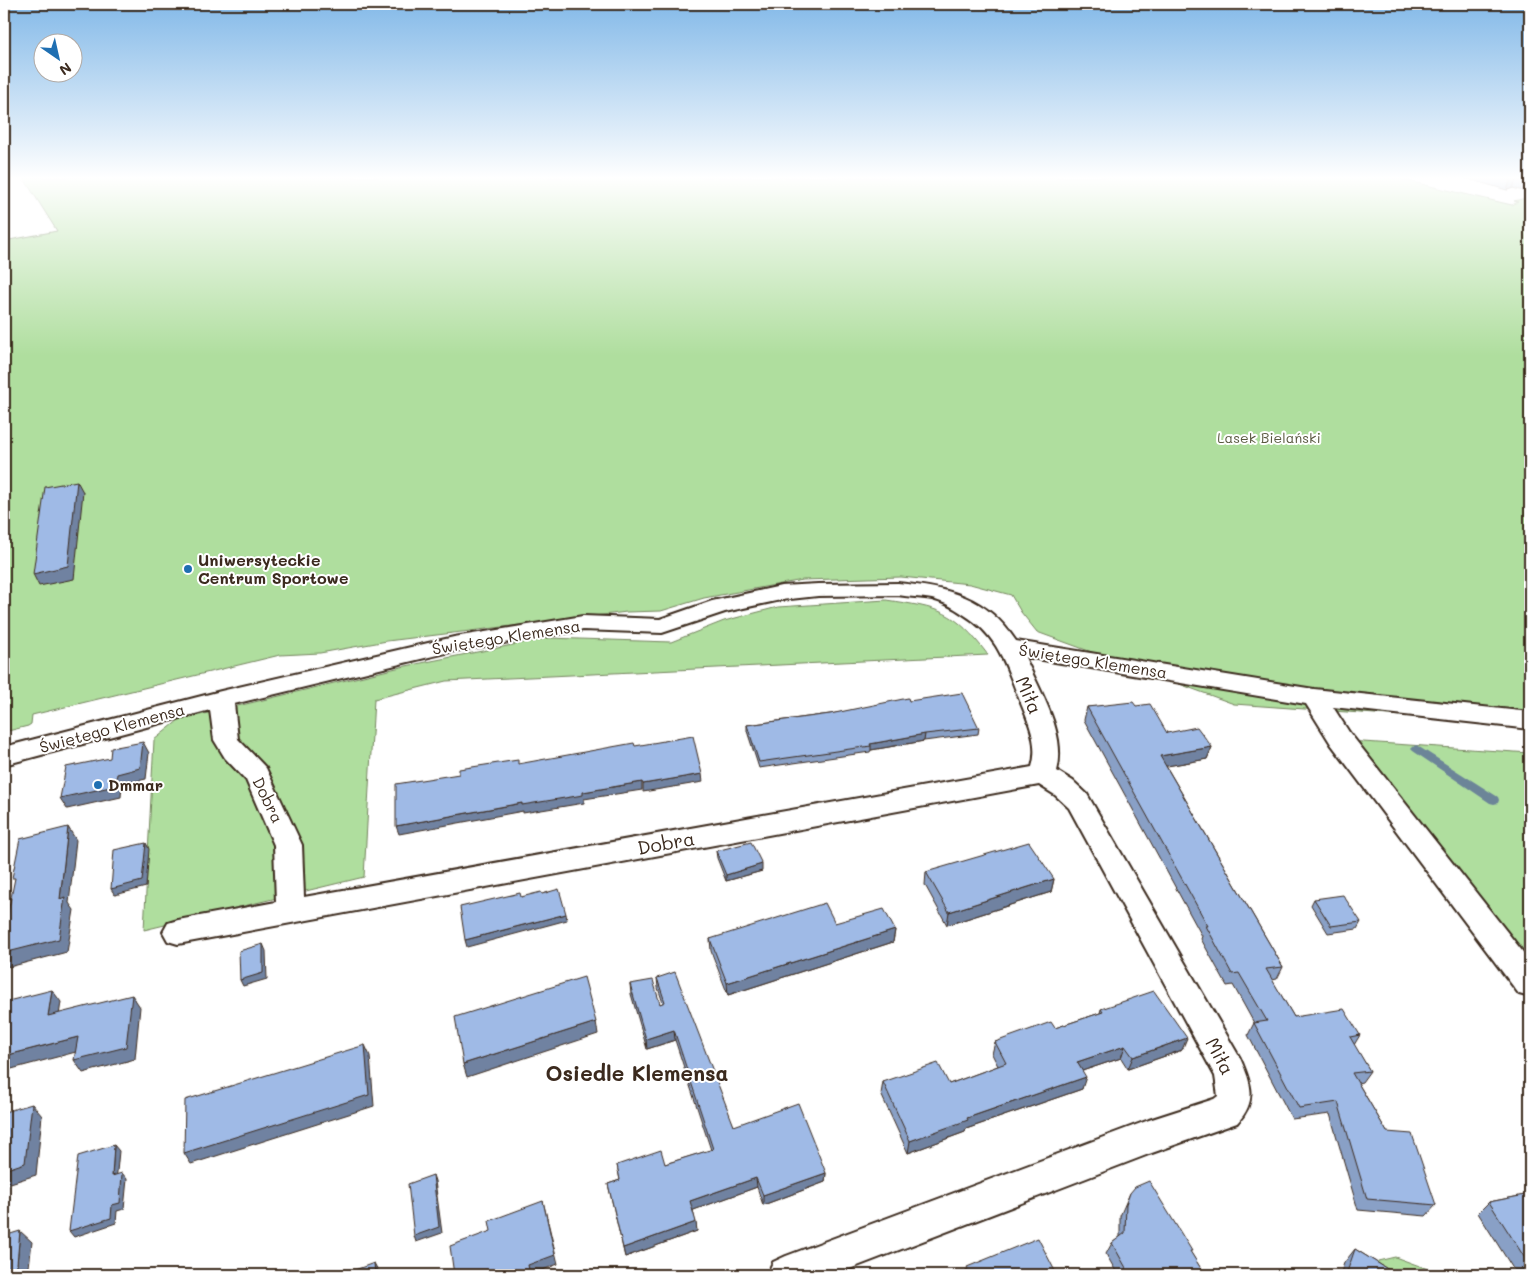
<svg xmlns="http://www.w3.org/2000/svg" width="1534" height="1279" font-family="Mali,sans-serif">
<rect width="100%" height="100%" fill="#fff"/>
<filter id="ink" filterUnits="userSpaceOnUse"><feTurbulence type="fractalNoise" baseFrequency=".02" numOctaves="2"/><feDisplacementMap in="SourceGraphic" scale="10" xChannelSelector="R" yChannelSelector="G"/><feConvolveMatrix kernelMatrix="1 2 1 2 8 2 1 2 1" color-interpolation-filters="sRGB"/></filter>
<g filter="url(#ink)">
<!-- green -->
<g fill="#afde9e" stroke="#75845e">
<path d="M23 177H1391L1512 205 1518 202 1514 201 1530 197V725L1234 704 1037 632 1021 612 1011 595 970 584 901 577 803 580 704 598 661 611 627 612 387 641 320 653 280 655 32 715 31 724 28 726 4 732V241L57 231Z"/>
<path d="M886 600C940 608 954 610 988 655L446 681 374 699 364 877 144 930 154 740 179 720 401 667 548 638 671 642 724 621 778 607Z"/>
<path d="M1348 741 1530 753V986Z"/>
<path d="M1395 1257 1444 1275H1375L1378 1261Z"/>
</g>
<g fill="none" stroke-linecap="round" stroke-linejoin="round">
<!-- stream -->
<path fill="#6c8598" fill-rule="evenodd" d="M1416 745 1498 797 1499 800 1498 803 1494 804 1490 803 1413 751 1411 749 1413 747Z"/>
<defs>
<path id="street" d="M898 583C949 588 986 596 1016 641L1314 689 1530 712V729L1333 707 1349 732 1530 961V997L1519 994 1331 744 1306 704 1025 657C1040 692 1067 733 1057 771L1073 781 1087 794 1240 1058C1251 1083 1258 1101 1237 1123L1149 1154 834 1275H767L773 1262 786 1256 1149 1120 1214 1099 1218 1096 1215 1076 1069 808 1055 795 1039 785 178 944 168 941 163 932 168 923 178 920 276 902 274 845 246 780 225 758 214 740 210 710 4 765V747L221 691 454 637 583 616 660 619 712 601 781 586 818 584ZM898 595C909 597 921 597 932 599 944 602 953 607 963 614 999 636 1005 664 1020 701 1029 723 1039 744 1032 767L304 897 302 845 266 768 238 739 234 704 454 651 583 630 662 633 725 612 781 600 818 596Z"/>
</defs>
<!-- street casing -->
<use href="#street" stroke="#3b2a1e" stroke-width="4"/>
<!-- street -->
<use href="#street" fill="#fff" fill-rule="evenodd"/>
</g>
<!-- wall -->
<g fill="#89a0c6" stroke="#3b2a1e">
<path d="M1458 176H1530V193L1513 188 1507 190Z"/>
<path d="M909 701 979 728 978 734 924 741 871 750 870 752 759 768 747 731V725L830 714Z"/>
<path d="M1136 706 1167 733 1212 747 1207 759 1166 766 1283 967 1277 979 1272 980 1294 1017 1360 1035 1354 1045 1370 1071 1362 1082 1358 1083 1387 1132 1436 1205 1426 1216 1358 1210 1330 1114 1292 1119 1248 1035 1254 1023 1233 985 1227 986 1201 939 1202 936 1084 720 1087 707Z"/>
<path d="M716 851 762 871 726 881 717 858Z"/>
<path d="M926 872 1054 879 1051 892 947 925 925 885Z"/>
<path d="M1314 899 1361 922 1357 929 1328 933 1311 905Z"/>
<path d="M835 923 895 930 893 942 728 995 711 951 710 939Z"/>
<path d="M657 978 734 1126 826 1173 825 1182 763 1205 757 1187 693 1210 697 1231 625 1257 608 1184 620 1180 617 1165 665 1164 711 1150 675 1040 647 1049 631 994 630 984 660 1004 663 1003 658 988Z"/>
<path d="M1101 1009 1182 1050 1128 1069 1121 1058 1082 1071V1089L966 1129 965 1132 908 1153 881 1094 883 1082 949 1084 998 1066 992 1054 995 1042 1055 1028 1100 1013Z"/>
<path d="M1130 1193 1191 1253 1205 1275H1118L1106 1254 1112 1243 1120 1237V1216Z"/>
<path d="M1530 1194V1275H1517L1478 1213 1489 1202Z"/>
<path d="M1355 1249 1397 1275H1340L1344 1263Z"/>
</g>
<!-- shaded-wall -->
<g fill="#6f82a1" stroke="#3b2a1e">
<path d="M1512 176H1518L1513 188 1507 190Z"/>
<path d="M4 221 7 229 4 230Z"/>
<path d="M77 481 83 492 74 579 39 586 33 574Z"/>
<path d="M925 734 924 741 871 750V746L870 744Z"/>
<path d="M143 742 149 753 146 779 122 784 121 797 67 809 60 798 117 774Z"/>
<path d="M1212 747 1207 759 1156 768 1160 756Z"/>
<path d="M702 774 703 782 643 792V784Z"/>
<path d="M642 782V790L584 799V803L523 813V811L399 834 396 826 583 792Z"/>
<path d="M68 827 76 840 69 903 74 910 67 952 9 967 4 961V953L60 899Z"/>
<path d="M146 843 149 849 146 887 115 895 111 889Z"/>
<path d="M762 864V871L726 881V875Z"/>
<path d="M1054 879 1051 892 947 925 949 912Z"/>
<path d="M566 914 567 920 467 947 465 940Z"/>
<path d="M895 930 893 942 728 995 727 983Z"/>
<path d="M263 944 266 951 267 979 243 986 240 980Z"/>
<path d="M52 990 61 1002 57 1029 48 1016Z"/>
<path d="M132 995 140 1007 135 1059 83 1073 74 1060Z"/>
<path d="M596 1022 598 1034 467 1077 463 1064Z"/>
<path d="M674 1030 675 1040 647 1049 646 1039Z"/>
<path d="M78 1037 87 1049 4 1071V1056Z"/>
<path d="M1187 1038 1182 1050 1128 1069 1133 1057Z"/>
<path d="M365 1045 370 1056 374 1106 191 1164 184 1153Z"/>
<path d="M1125 1046 1121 1058 1073 1074 1077 1062Z"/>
<path d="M1086 1077 1082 1089 966 1129 965 1132 908 1153 910 1141 967 1118Z"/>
<path d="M32 1104 42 1116 36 1175 4 1185V1170Z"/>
<path d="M114 1145 119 1151 116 1182 112 1176Z"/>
<path d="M122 1173 127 1179 124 1209 117 1211 116 1223 74 1237 69 1231Z"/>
<path d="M826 1173 825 1182 763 1205V1195Z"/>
<path d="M433 1175 435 1181 442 1233 416 1242 414 1236Z"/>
<path d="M756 1178 757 1187 691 1211 690 1201Z"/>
<path d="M543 1201 558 1264 530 1275 528 1265Z"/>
<path d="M696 1222 697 1231 625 1257 623 1248Z"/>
<path d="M20 1231 32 1242 28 1275H16Z"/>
<path d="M374 1263 380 1274V1275H375Z"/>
</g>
<!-- building -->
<g fill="#9fbae6" stroke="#3b2a1e">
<path d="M77 481 68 566 33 574 45 487Z"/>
<path d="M962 693 979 728 925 734 870 744 871 746 759 762 747 725 830 714 908 698 909 701Z"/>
<path d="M1133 702 1136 706 1150 704 1167 733 1197 727 1212 747 1160 756 1283 967 1266 969 1294 1017 1344 1009 1360 1035 1350 1037 1370 1071 1352 1073 1387 1132 1412 1134 1436 1205 1367 1199 1338 1102 1299 1108 1254 1023 1267 1021 1239 973 1232 974 1206 926H1208L1087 707Z"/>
<path d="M693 736 702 774 643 784 642 782 583 792V795L522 805V803L396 826V784L459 774V769L518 760V764L634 743 635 746Z"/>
<path d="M143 742 140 768 117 774 115 786 60 798 66 767 110 758 111 748Z"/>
<path d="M68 827 60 899 65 897 59 939 4 953V932L15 878H12L20 839Z"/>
<path d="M751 842 762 864 726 875 716 851Z"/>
<path d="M1029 842 1054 879 949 912 926 872Z"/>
<path d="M146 843 142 881 111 889 114 850Z"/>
<path d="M559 889 566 914 465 940 460 907 520 893 521 897 541 892 542 894Z"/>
<path d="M1343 895 1361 922 1331 926 1314 899Z"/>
<path d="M825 903 835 923 884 909 895 930 727 983 710 939Z"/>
<path d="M263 944V973L240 980 239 951Z"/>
<path d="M675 972 734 1126 798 1103 826 1173 763 1195 756 1178 690 1201 696 1222 623 1248 608 1184 620 1180 617 1165 661 1150 665 1164 713 1149 674 1030 646 1039 630 984 653 980 660 1004 665 1002 657 978Z"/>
<path d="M584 977 596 1022 463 1064 455 1017Z"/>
<path d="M52 990 48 1016 132 995 126 1047 74 1060 78 1037 4 1056V1002Z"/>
<path d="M1154 991 1187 1038 1133 1057 1125 1046 1077 1062 1086 1077 967 1118 968 1120 910 1141 883 1082 938 1063 949 1084 1006 1063 995 1042 1051 1022 1055 1028 1103 1012 1101 1009Z"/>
<path d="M365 1045 369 1095 184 1153 185 1100Z"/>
<path d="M32 1104 25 1163 4 1170V1112Z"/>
<path d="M114 1145 112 1176 122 1173 120 1203 112 1205 111 1218 69 1231 78 1156Z"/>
<path d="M433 1175 439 1227 414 1236 408 1184Z"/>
<path d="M1149 1181 1192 1251H1190L1205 1275H1130L1112 1243 1125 1233 1126 1204 1130 1193 1135 1187Z"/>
<path d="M1530 1194V1266L1489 1202Z"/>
<path d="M543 1201 555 1255 528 1265 530 1275H454L450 1246 491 1231 489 1221Z"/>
<path d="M20 1231 16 1275H4V1236Z"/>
<path d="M1038 1238 1057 1275H954L968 1269 967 1267Z"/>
<path d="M1355 1249 1397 1275H1346Z"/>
<path d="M374 1263 375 1275H341Z"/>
</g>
</g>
<!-- sky -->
<linearGradient id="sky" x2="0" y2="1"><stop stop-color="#83b9e8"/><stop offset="0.5" stop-color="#fff"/><stop offset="1" stop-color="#fff" stop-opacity="0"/></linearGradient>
<rect width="1534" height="356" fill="url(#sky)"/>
<!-- markers -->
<g fill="#1f6fb2" stroke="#fff" stroke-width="2">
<circle cx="188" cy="569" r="5"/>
<circle cx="98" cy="785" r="5"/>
</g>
<g text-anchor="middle" stroke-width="4" stroke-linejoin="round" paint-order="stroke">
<!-- far-park labels -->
<g font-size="14" fill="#58573e" stroke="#fff">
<text x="1269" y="443">Lasek Bielański</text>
</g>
<!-- poi labels -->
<g font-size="16" font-weight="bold" fill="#3b2a1e" stroke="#fff" text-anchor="start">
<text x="198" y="566">Uniwersyteckie<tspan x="198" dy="18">Centrum Sportowe</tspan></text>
<text x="108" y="791">Dmmar</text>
</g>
<!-- street labels -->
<g font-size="16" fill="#3b2a1e" stroke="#fff">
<text transform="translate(506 637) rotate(-9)" y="6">Świętego Klemensa</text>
<text transform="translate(1093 661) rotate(9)" y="6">Świętego Klemensa</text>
<text transform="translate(112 728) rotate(-15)" y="6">Świętego Klemensa</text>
<text transform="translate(268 800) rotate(64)" y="6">Dobra</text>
</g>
<!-- near-street labels -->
<g font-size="19" fill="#3b2a1e" stroke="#fff">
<text transform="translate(1029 695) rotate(67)" y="7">Miła</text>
<text transform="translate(666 843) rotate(-10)" y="7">Dobra</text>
<text transform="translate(1220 1056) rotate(62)" y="7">Miła</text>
</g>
<!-- near-neighbourhood labels -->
<g font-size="21" font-weight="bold" fill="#3b2a1e" stroke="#fff">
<text x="637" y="1081">Osiedle Klemensa</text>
</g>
</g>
<!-- margin -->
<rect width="1534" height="1279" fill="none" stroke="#fff" stroke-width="20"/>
<rect x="10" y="10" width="1514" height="1259" fill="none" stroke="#3b2a1e" stroke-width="2" filter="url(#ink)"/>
<!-- north arrow -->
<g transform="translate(58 58) rotate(146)"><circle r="24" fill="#ffffff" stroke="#b1aaa5"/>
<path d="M0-4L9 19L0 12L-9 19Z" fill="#1f6fb2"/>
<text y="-8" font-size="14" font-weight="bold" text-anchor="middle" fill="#3b2a1e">N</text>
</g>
</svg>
